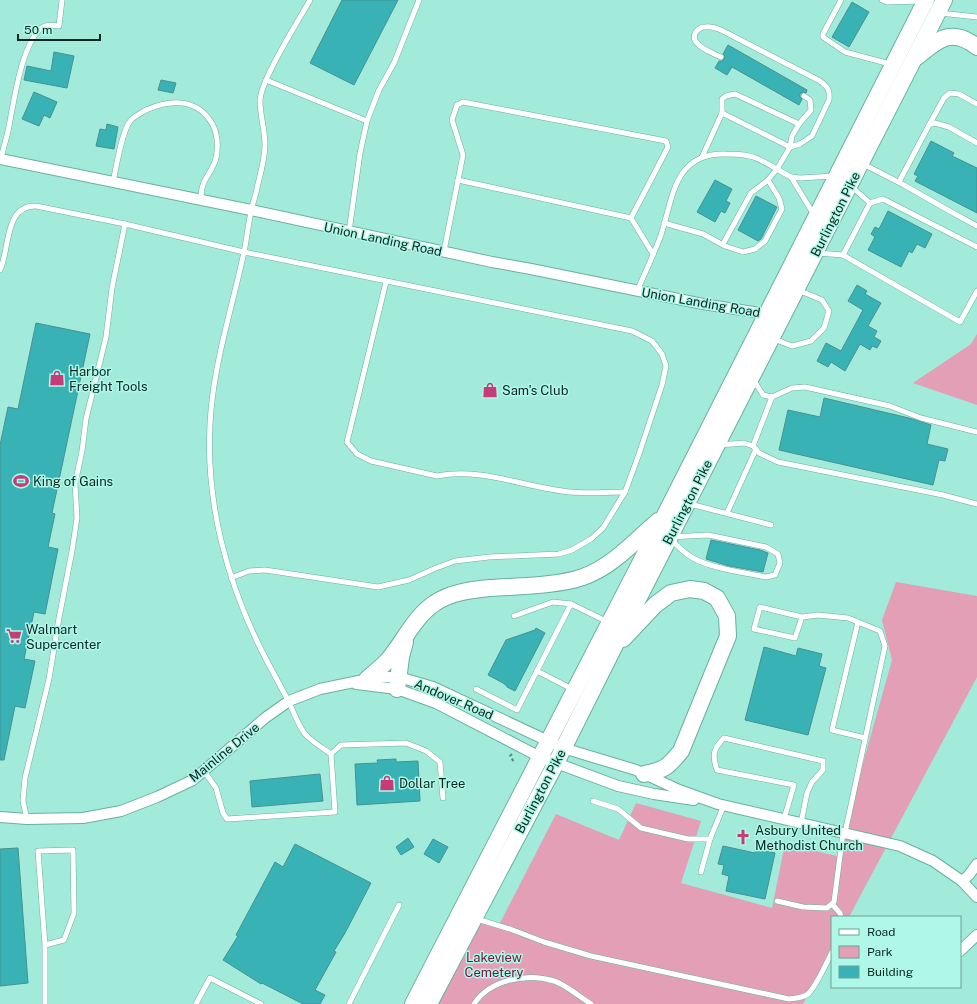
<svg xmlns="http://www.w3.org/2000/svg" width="977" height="1004" font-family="'Public Sans',sans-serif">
<rect width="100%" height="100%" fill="#a2ead9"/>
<!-- green -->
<g fill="#e39fb5">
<path d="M977 334V405L913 383 971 344Z"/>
<path d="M896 582 977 596V677L849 917H832V949L803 1004H429L473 918 499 925 556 814 619 840 636 803 701 821 681 883 772 908 785 844 837 856 892 660 882 620Z"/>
</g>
<!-- building -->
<g fill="#39b2b6" stroke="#469193">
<path d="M342 0H398L354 85 310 63Z"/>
<path d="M852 2 869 12 849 47 832 37Z"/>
<path d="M728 45 807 90 806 93 803 92 800 94V97L802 99 799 105 732 67 727 75 715 68 719 61H722L724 59 725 56 723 54Z"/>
<path d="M54 52 74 56 67 88 24 80 27 66 51 71Z"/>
<path d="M161 80 176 83 173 93 158 90Z"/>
<path d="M34 92 57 102 50 118 44 115 39 126 22 119Z"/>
<path d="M107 124 118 127 114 149 96 146 100 129 106 130Z"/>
<path d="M931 141 954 153 952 156 977 168V213L915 181 918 176 914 174Z"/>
<path d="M715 180 732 189 726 201 730 203 725 213 721 211 715 222 697 212Z"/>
<path d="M756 196 777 207 761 239 758 241 738 230Z"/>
<path d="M888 211 932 234 925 248 917 244 912 253 909 251 901 267 868 250 875 237 871 234 875 227 879 229Z"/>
<path d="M857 285 867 291 865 294 881 303 868 326 877 331 874 337 881 341 877 348 872 346 870 350 860 344 845 371 831 362 828 367 817 361 826 343 841 351 863 310 848 301Z"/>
<path d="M36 323 90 334 52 513 55 514 48 547 58 549 45 614 34 612 24 659 35 661 25 708 15 706 4 760H0V445L8 407 18 409Z"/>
<path d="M824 398 909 418 931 425 927 444 948 449 945 461 939 460 933 485 779 450 788 410 820 417Z"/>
<path d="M711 540 760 550 768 553 763 572 729 566 706 559Z"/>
<path d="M536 628 545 633 515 691 507 687V686L503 683 488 675 506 640 535 630Z"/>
<path d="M764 647 796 656 798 648 822 654 819 666 826 668 808 735 745 720Z"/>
<path d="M396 759V762L418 761 420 801 357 805 355 764 378 763 377 760Z"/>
<path d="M320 774 323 801 252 807 250 781Z"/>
<path d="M408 838 414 847 401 855 396 847Z"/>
<path d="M433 839 448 847 439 863 424 854Z"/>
<path d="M295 844 371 883 345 933 334 951 336 952 315 990 325 995 320 1004H303L262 983 261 984 223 960 238 936 236 935 275 862 283 867Z"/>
<path d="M723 846 755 853 756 849 775 853 765 899 726 891 729 876 722 874 724 865 718 864Z"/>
<path d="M18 848 28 983 0 986V849Z"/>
</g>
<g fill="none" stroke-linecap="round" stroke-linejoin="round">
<defs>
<g id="service">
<path d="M310 0C299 20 260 81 260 101 260 115 265 130 265 145 265 159 260 175 257 188 256 196 252 204 251 212 248 225 247 238 244 252 233 304 216 356 211 410 203 498 227 586 268 663 275 676 282 689 289 702 293 711 297 722 303 731 307 739 323 748 331 754"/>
<path d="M841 0 823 34V37L845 52 890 64"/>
<path d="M882 0 887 2 923 1"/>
<path d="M940 13 977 17"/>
<path d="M721 57C713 53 702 50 696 42 691 35 698 27 705 27 711 26 716 28 721 30L820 81C828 87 830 90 829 100L812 136 800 144 790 147 722 113"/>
<path d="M266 80 367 121"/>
<path d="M799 124 811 110 810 100 804 96"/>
<path d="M929 125 944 98 950 93 959 94 977 104"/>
<path d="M1 159C3 148 7 138 9 126 14 101 21 49 39 30 44 24 52 25 59 26L62 0"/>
<path d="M863 164 904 185 946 209 977 226"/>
<path d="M458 180 631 218"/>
<path d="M113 182C116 169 122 129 131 120 135 116 141 113 146 110 168 100 194 98 209 119 214 125 216 132 217 139 218 147 217 159 213 166 210 173 205 178 203 185 201 190 201 195 201 200"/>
<path d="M899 182 929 125 935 123 949 127 977 143"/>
<path d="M870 203 883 199 977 247"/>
<path d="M814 215 791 177 800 178 834 176"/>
<path d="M664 223 703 234 725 246 743 252 755 249 765 241 782 209 779 198 768 180 777 169 790 147 792 136 799 124 735 94 726 96 722 99V113L702 157"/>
<path d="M349 232 360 153 367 121 379 90 394 63 419 0"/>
<path d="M723 244 751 193 768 180"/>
<path d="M444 251 463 155 452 120 457 105 463 102 666 141 668 147 631 218 653 254"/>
<path d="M818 253 843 255 870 203 852 187"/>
<path d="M843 255 960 322 977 291"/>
<path d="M0 270C10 249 4 205 36 206L125 224 244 252 632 331 652 341 662 354 666 366 662 385 639 454 625 492 603 528 591 539 572 550 559 554 489 557 455 561 436 568 409 580 378 587 265 570 249 571 231 578"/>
<path d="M386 282 347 442 357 454 371 461 437 476C482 467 526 488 570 492 588 494 607 492 625 492"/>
<path d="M637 291C645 273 654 254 661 235 673 198 674 152 726 154 736 154 747 154 756 158 768 163 779 171 791 177"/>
<path d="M774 339 792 346 811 341 824 328 829 311 822 300 798 290"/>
<path d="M753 379 763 395 772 397 792 388 805 387 890 406 921 418 977 432"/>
<path d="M719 445 744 443 753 446 759 453 778 462 943 495 977 504"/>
<path d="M753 446 772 397"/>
<path d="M690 504 771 525"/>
<path d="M727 513 756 449"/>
<path d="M708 535 766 547 778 554 780 563 775 575 766 577C746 573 710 568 693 558 684 553 676 545 669 537Z"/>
<path d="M571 604 608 622"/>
<path d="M802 617 795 638 754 629 760 607 802 617 818 615 848 618 880 631 885 646 845 833"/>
<path d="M858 622 832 730 865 738"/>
<path d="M537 671 574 690"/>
<path d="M476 689 517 710 571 604 553 602 514 616"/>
<path d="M204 771 216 788 223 813 227 819 335 812 331 754 341 745 406 743 426 751 440 762 443 798"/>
<path d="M593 801 618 809 641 828 688 839H710"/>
<path d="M27 819 23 801 25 778 49 679 59 618 72 551 77 518 75 484 82 451 86 419 106 337 112 288 125 224"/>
<path d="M784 819 794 785 717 770C712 755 713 749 724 738L823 761V770L812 782 807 793 801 823"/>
<path d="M701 872 710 839 724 805"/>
<path d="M777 901 803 907 827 908 834 902 843 833"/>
<path d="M832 904 840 913 841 917"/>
<path d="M477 919 510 929 544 942 591 956 789 999C795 998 803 998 808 994 816 987 827 962 832 952"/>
<path d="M45 1004V945L38 851 73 850 74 913 64 940 45 945"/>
<path d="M196 1004 210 978 261 1004"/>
<path d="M349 1004 399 905"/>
<path d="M474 1004C490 979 528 973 554 981 565 984 581 998 591 1004"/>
</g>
<g id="minor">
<path d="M0 159 251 210 492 262 531 269 703 304 767 314"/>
<path d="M356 684 397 689 436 703 540 757 618 786 654 794 694 800"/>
<path d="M0 817 27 819 83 818 121 811 157 797 193 780 265 718 289 701 320 689 378 677H399L433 687 563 748 636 770 679 790 718 804 900 846 933 861 962 881 977 897"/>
<path d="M962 881 969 875 977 864"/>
<path d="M960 951 977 935"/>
</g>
<g id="trunk">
<path d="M917 57C938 39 952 27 977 47"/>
<path d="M623 639 655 605 671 593 690 589 704 591 717 598 727 616 728 636 681 751C668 767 665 770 644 774"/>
<path d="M367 679C374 673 383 666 389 659 404 641 415 616 435 603 451 592 471 590 490 588 518 586 557 586 583 577 612 567 635 541 658 521"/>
<path d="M397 689 401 657 405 642"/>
<path d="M413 1004 665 515 926 0"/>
<path d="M429 1004 556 763 634 607 944 0"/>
</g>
</defs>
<!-- service casing -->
<use href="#service" stroke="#6ab0a0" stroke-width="6"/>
<!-- minor casing -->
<use href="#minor" stroke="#6ab0a0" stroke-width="12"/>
<!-- trunk casing -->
<use href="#trunk" stroke="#6ab0a0" stroke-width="18"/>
<!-- path -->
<path stroke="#588c80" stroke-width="2" stroke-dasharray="3 3" stroke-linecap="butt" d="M512 754 510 756 514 762"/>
<!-- service -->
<use href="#service" stroke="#fff" stroke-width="5"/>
<!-- minor -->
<use href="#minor" stroke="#fff" stroke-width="10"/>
<!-- trunk -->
<use href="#trunk" stroke="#fff" stroke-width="16"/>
</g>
<!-- icons -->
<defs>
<symbol id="shop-bare" viewBox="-9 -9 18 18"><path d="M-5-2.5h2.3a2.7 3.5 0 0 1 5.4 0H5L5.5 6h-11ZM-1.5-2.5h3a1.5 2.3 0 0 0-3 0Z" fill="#c53c78" stroke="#aff7e6" stroke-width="2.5" paint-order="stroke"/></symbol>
<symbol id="stadium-bare" viewBox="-9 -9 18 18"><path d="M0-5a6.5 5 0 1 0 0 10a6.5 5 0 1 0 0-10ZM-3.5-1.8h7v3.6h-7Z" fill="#c53c78" stroke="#aff7e6" stroke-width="2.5" paint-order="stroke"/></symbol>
<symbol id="supermarket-bare" viewBox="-9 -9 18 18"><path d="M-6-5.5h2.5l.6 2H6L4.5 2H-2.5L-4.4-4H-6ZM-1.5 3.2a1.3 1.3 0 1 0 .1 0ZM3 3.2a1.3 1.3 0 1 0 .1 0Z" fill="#c53c78" stroke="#aff7e6" stroke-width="2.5" paint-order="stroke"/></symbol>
<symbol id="church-bare" viewBox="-9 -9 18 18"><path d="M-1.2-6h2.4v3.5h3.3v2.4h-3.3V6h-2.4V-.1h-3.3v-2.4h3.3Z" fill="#c53c78" stroke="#aff7e6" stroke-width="2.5" paint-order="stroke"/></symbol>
</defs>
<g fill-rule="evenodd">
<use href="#shop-bare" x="46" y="367" width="22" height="22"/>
<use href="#shop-bare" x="479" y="379" width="22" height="22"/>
<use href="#stadium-bare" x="10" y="470" width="22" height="22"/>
<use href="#supermarket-bare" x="3" y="625" width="22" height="22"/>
<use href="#shop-bare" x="376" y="772" width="22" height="22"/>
<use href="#church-bare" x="732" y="826" width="22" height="22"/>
</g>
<g text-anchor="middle" stroke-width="3" stroke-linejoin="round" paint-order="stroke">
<!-- street labels -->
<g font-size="13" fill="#0a2822" stroke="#aff7e6">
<text transform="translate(835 214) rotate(-63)" y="5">Burlington Pike</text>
<text transform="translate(383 239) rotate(12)" y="5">Union Landing Road</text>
<text transform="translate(701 302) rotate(10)" y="5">Union Landing Road</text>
<text transform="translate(687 502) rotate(-63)" y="5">Burlington Pike</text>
<text transform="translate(454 699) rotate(23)" y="5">Andover Road</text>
<text transform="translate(224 752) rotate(-39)" y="5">Mainline Drive</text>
<text transform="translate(540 791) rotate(-62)" y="5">Burlington Pike</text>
</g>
<!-- poi labels -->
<g font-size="13" fill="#0a2822" stroke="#aff7e6" text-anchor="start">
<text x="69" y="376">Harbor<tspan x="69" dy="15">Freight Tools</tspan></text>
<text x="502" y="395">Sam's Club</text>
<text x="33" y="486">King of Gains</text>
<text x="26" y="634">Walmart<tspan x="26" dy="15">Supercenter</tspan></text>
<text x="399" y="788">Dollar Tree</text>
<text x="755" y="835">Asbury United<tspan x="755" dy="15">Methodist Church</tspan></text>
</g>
<!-- park labels -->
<g font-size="13" fill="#731441" stroke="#aff7e6">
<text x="494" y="962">Lakeview<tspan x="494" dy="15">Cemetery</tspan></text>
</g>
</g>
<!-- legend -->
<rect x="831" y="916" width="130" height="72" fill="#aff7e6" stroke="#6da498"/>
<rect x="839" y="929" width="20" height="6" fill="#ffffff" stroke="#6da498"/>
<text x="867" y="936" font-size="12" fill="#0a2822">Road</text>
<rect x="839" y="946" width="20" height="12" fill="#e39fb5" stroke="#6da498"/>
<text x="867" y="956" font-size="12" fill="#0a2822">Park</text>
<rect x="839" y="966" width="20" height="12" fill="#39b2b6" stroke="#6da498"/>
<text x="867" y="976" font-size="12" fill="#0a2822">Building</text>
<!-- scale -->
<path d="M18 34v6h82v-6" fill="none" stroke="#0a2822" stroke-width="2"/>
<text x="24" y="34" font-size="12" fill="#0a2822" stroke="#aff7e6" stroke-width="3" paint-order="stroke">50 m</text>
</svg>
